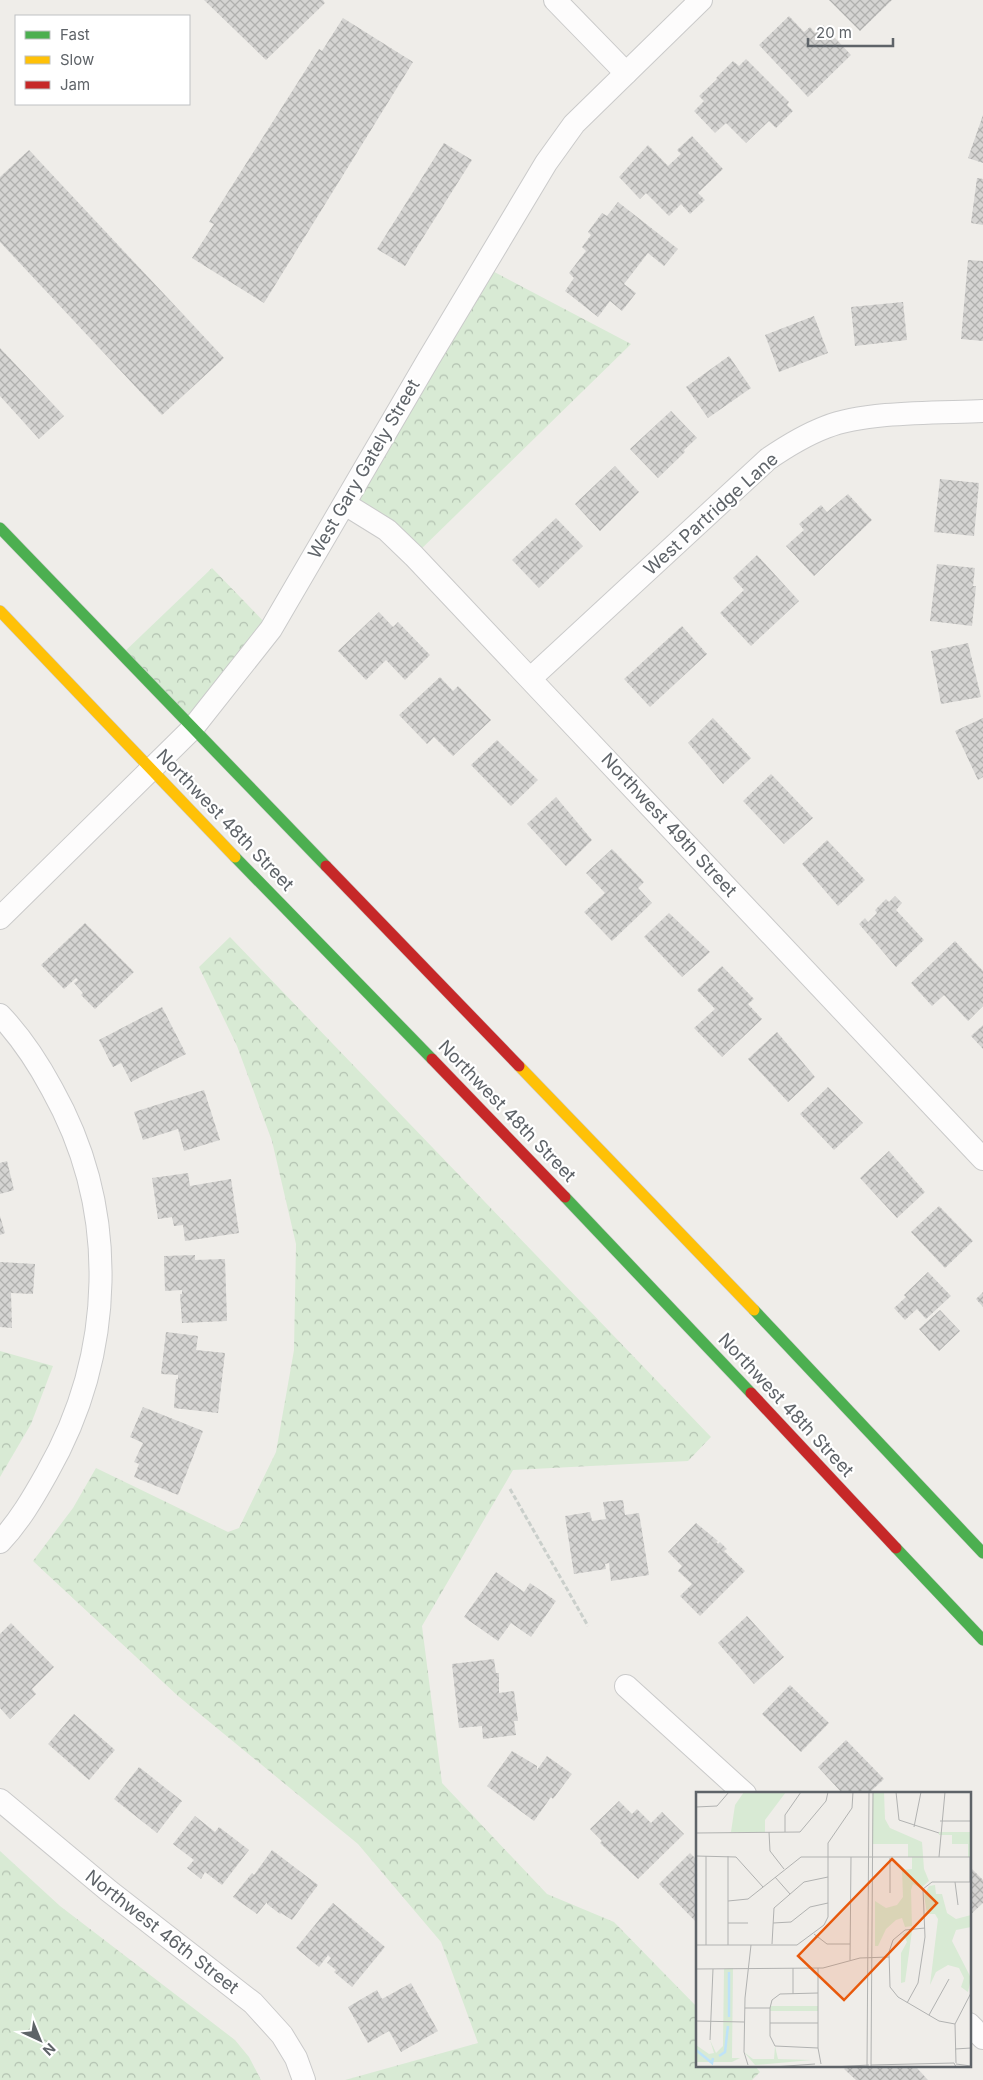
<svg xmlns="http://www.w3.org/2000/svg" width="983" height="2080" font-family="Inter,sans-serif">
<defs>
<pattern id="forest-crowns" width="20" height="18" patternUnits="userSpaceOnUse" patternTransform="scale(1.25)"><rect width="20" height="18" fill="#d8ead4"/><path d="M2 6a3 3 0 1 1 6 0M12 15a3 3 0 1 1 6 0" fill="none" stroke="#b2c1b0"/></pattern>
<pattern id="building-cross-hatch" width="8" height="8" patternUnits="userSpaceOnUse" patternTransform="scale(1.25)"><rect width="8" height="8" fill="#d5d4d2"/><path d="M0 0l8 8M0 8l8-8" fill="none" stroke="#b0b0ae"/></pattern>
</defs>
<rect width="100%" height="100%" fill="#efede9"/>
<!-- forest -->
<g fill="url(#forest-crowns)">
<path d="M483 266 631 344 414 556 345 504Z"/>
<path d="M212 568 271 629 192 729 121 655Z"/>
<path d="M230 937 711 1437 688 1461 513 1470 422 1626 442 1783 547 1894 614 1922 697 2007V2066H755L760 2072 752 2080H345L478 2043 441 1942 358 1844 178 1696 33 1561 73 1508 96 1468 228 1532 239 1528 276 1452 294 1350 296 1244 272 1141 237 1046 199 967Z"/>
<path d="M0 1351 53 1366 31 1424 0 1477Z"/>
<path d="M0 1851 60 1906 235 2040 249 2057 261 2080H0Z"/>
</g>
<!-- building -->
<g fill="url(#building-cross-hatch)">
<path d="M204 0H323L325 3 266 60Z"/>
<path d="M829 0H892L860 31Z"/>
<path d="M789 16 804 32 810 27 815 33 823 25 851 55 808 97 759 45Z"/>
<path d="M343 18 413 62 264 303 192 258 214 224 209 222 319 49 322 51Z"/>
<path d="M746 59 789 102 787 105 793 111 776 128 769 121 746 143 726 123 715 133 694 111 704 101 699 96 717 79 716 78 733 61 739 66Z"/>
<path d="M983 115V163L968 158Z"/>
<path d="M692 136 723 169 698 193 705 200 690 214 681 204 669 216 646 193 640 199 619 177 648 145 668 166 681 154 677 150Z"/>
<path d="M444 143 472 160 405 266 377 249Z"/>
<path d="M29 150 224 358 162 415 0 242V177Z"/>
<path d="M977 178 983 179V225L971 223Z"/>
<path d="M618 202 678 249 664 266 648 253 624 284 636 293 622 311 610 301 598 317 565 291 574 278 569 273 586 251 582 247 591 235 588 232 602 213 607 216Z"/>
<path d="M968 260 983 261V341L961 339Z"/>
<path d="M903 302 907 340 855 346 851 307Z"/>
<path d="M814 316 828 353 779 372 765 335Z"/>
<path d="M0 348 64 416 39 439 0 396Z"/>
<path d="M729 356 751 388 708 418 686 387Z"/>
<path d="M671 411 697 438 684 450 685 452 658 478 630 449Z"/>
<path d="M615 466 639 492 600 531 575 504Z"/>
<path d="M940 479 979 483 974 536 934 532Z"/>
<path d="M848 494 872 520 814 576 786 546 804 530 799 524 821 505 827 512Z"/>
<path d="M556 518 583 546 539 588 512 560Z"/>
<path d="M757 555 799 601 751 646 720 613 744 590 733 578Z"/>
<path d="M937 564 975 568 973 586H976L972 626 930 621Z"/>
<path d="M379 612 393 627 398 622 430 655 405 680 386 660 366 680 338 651Z"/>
<path d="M682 626 707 654 650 707 624 679Z"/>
<path d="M968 643 981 697 941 704 931 651Z"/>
<path d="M440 677 453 691 458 686 491 720 453 756 434 737 427 744 399 715Z"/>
<path d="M713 718 751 758 723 784 688 743Z"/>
<path d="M983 718V777L978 780 955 731Z"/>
<path d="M497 740 538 780 511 806 471 765Z"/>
<path d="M771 774 813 818 784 844 743 801Z"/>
<path d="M556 797 592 840 566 866 527 824Z"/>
<path d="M827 840 865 880 838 906 802 864Z"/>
<path d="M612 849 644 882 638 888 652 903 612 941 584 912 605 893 586 873Z"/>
<path d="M895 896 902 903 896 910 924 940 896 967 859 924 865 918 868 922 877 913 875 910 886 899 889 902Z"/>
<path d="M669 913 710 952 682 977 644 937Z"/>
<path d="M85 923 134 972 95 1009 81 995 83 993 74 983 78 980 76 978 64 989 41 965Z"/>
<path d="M955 941 983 971V1006L968 1021 944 995 932 1006 911 983Z"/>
<path d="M722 966 754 999 748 1004 762 1019 722 1057 694 1028 715 1009 697 990Z"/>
<path d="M162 1007 186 1054 131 1082 121 1063 113 1067 99 1040Z"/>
<path d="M983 1025V1049L971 1036Z"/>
<path d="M777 1032 815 1077 788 1102 748 1059Z"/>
<path d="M828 1087 863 1123 834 1150 800 1114Z"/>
<path d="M204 1090 220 1140 184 1151 178 1129 143 1140 134 1112Z"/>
<path d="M889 1151 925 1192 897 1218 860 1178Z"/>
<path d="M7 1161 14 1190 0 1194V1163Z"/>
<path d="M188 1173 190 1186 231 1179 239 1233 185 1241 183 1225 174 1226 172 1217 158 1219 152 1178Z"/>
<path d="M939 1206 973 1241 945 1268 911 1232Z"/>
<path d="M0 1216 5 1233 0 1235Z"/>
<path d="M195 1255V1260L225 1259 227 1321 182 1323 180 1294H182V1290L165 1291 164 1256Z"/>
<path d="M0 1262 35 1264 33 1294 11 1293 12 1328 0 1327Z"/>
<path d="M928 1272 951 1296 926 1319 917 1309 905 1320 894 1308 906 1297 904 1295Z"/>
<path d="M983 1292V1307L976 1299Z"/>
<path d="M940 1310 960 1331 939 1351 919 1329Z"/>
<path d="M166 1332 198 1336 196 1350 225 1353 218 1413 174 1408 176 1379H178V1375L161 1374Z"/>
<path d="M143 1407 203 1431 178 1495 134 1477 139 1464 134 1462 143 1443 130 1437Z"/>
<path d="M623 1500 625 1515 639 1513 649 1575 611 1581 609 1563 605 1564 606 1569 574 1574 565 1516 590 1512 592 1521 606 1519 603 1502Z"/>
<path d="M696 1523 718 1541 716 1542 718 1544 720 1542 727 1549 724 1551 745 1571 700 1616 680 1596 692 1584 678 1571 682 1566 668 1552Z"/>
<path d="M496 1572 524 1592 530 1583 556 1601 531 1637 511 1623 498 1641 464 1617Z"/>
<path d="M747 1616 784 1657 754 1684 718 1643Z"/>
<path d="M11 1623 54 1667 32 1689 36 1694 10 1719 0 1708V1634Z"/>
<path d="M494 1659 496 1673H499V1693L514 1691 518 1721H514L516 1735 483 1739 482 1726 459 1728 452 1664Z"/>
<path d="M790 1685 829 1723 801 1752 762 1714Z"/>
<path d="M74 1714 115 1750 89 1780 48 1744Z"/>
<path d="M846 1740 884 1779 868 1794H843L818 1767Z"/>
<path d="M512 1751 537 1766V1770L547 1756 572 1774 553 1799 551 1797 534 1821 487 1786Z"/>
<path d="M139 1767 182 1801 157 1833 114 1799Z"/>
<path d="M619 1801 632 1814 637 1809 651 1823 662 1812 684 1834 638 1879 600 1843 602 1841 590 1829Z"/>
<path d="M195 1816 215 1832 219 1827 249 1850 222 1885 205 1872 201 1879 187 1868 194 1860 173 1844Z"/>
<path d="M272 1850 318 1885 292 1920 281 1913 280 1914 267 1904V1902L257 1914 233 1897 252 1873 254 1875Z"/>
<path d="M690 1853 697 1860V1923L659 1884Z"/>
<path d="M969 1866 983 1880V1903L969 1916Z"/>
<path d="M333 1903 385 1947 352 1987 334 1972 336 1970 327 1963 331 1958 328 1955 319 1967 296 1948Z"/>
<path d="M411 1983 438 2031 401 2052 389 2031 368 2043 348 2007 377 1990 382 1999Z"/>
<path d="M847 2066H915L928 2080H856L844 2069Z"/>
</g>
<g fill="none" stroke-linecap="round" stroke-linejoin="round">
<defs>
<g id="street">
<path d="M555 0 626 73"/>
<path d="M345 504 387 530 414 556 983 1159"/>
<path d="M531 678 768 459C787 446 805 435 826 427 866 411 938 413 983 411"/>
<path d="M0 918 192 729 271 629 428 360 546 163 574 124 701 0"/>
<path d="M0 1015C21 1037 38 1063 52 1089 120 1210 115 1354 47 1473 33 1498 19 1522 0 1542"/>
<path d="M626 1686 745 1794"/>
<path d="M0 1800 109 1891 253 2003 282 2035 296 2058 304 2080"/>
<path d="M969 2024 983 2038"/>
</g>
<g id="fast">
<path d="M0 528 326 866"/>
<path d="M235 857 432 1059"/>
<path d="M565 1197 751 1393"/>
<path d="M754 1310 983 1553"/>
<path d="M896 1548 983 1640"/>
</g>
<g id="slow">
<path d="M0 611 235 857"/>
<path d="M519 1066 754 1310"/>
</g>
<g id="jam">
<path d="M326 866 519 1066"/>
<path d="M432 1059 565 1197"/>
<path d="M751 1393 896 1548"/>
</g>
</defs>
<!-- street casing -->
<use href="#street" stroke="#cacaca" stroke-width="24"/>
<!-- fast casing -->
<use href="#fast" stroke="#cbcbcb" stroke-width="12"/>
<!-- slow casing -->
<use href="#slow" stroke="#cbcbcb" stroke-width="12"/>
<!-- jam casing -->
<use href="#jam" stroke="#cbcbcb" stroke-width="12"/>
<!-- path -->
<path stroke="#cacfcb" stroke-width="3" stroke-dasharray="5 2.5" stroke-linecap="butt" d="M510 1489 588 1626"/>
<!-- street -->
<use href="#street" stroke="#fdfcfc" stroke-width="22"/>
<!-- fast -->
<use href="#fast" stroke="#4caf50" stroke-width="11"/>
<!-- slow -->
<use href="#slow" stroke="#ffc107" stroke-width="11"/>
<!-- jam -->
<use href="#jam" stroke="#c62828" stroke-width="11"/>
</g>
<g text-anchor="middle" stroke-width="4.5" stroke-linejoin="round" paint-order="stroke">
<!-- street labels -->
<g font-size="18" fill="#5e6368" stroke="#fff">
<text transform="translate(364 469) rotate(-60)" y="6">West Gary Gately Street</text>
<text transform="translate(711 514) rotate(-42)" y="6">West Partridge Lane</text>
<text transform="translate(225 820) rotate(46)" y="6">Northwest 48th Street</text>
<text transform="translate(669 825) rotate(47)" y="6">Northwest 49th Street</text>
<text transform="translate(507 1111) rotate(46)" y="6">Northwest 48th Street</text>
<text transform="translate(786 1405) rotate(47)" y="6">Northwest 48th Street</text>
<text transform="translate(162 1932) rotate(38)" y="6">Northwest 46th Street</text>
</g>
</g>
<!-- overview -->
<g transform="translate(696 1792)">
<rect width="275" height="275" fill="#efede9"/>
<path d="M48 0H90L69 28V40H35L39 13ZM177 0H188L189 27 194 36 226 50 228 77 233 89 225 96 217 92 215 98 216 134 209 135 206 126 200 128 190 137 182 154H179V109L190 116 201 113 207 105 206 78 216 77V65H212V52H176ZM275 29V65H272V52H256V43H243V40H274ZM239 93 240 102H246L251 121 260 127 275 123V135L260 138 256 149 275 186 272 200 265 195 268 186 263 176 252 173 240 180 234 193 242 127 239 122H231L228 103 233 94ZM216 139 209 190 205 191V161L211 150 207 142ZM37 176 36 266H44L36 270H0V253L13 262 18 261 14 248 20 261 27 254 28 177ZM74 214H122V219H74ZM79 254 82 267 116 268 59 273 48 260 57 267H78Z" fill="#d8ead4"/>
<path fill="none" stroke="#bee2f8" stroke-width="2.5" d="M33 180V225M0 258 16 271 17 266M23 264 29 260 32 234"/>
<path fill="none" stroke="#b1b2b1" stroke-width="1" d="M200 0 203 28 243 41M0 15 21 14 33 0M244 29H275M218 35 225 0M73 40 74 59 88 77M89 40V23L105 0M0 41 104 40 130 9 132 0M0 64 40 65 67 95M243 65 249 0M274 65V90M194 66V101M79 85 94 102M259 90 262 113M32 109 52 107 105 65H275M32 131H52M77 131 95 130 114 115 132 111M229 136 209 138 197 148 193 160 194 195 202 205 243 229 259 232M118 142 131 152H154M76 152 78 116 108 90 132 85M0 153H101L128 133 132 125V51L156 16 157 0M10 153V64M32 153V64M154 168 155 65M122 176V256L125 272M0 177 127 176 164 166 193 165M97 202V176M211 211 222 191 229 145 227 97 236 90H275M49 216H74M233 223 253 187M0 229 48 230M74 231H122M14 248 17 177M122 256 79 254 74 244V216L76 208 84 202 122 201M259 257 275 256M260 271 259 232 275 201M260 272 275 274M52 273 48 260 49 206 55 153M175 273 258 271 260 275M0 275H33M77 275 119 272M137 275 173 273M171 275 173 0M175 275 177 0"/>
<path fill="#e8590c" fill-opacity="0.15" stroke="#e8590c" stroke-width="2.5" d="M196 67 241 111 148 208 102 164Z"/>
<rect width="275" height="275" fill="none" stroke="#5e6368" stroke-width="2.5"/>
</g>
<!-- legend -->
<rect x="15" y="15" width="175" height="90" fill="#ffffff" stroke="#bfc1c3"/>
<rect x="25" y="31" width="25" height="8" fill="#4caf50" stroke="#bfc1c3"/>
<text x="60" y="40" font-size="15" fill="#5e6368">Fast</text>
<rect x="25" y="56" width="25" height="8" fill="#ffc107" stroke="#bfc1c3"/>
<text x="60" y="65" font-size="15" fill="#5e6368">Slow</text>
<rect x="25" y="81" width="25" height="8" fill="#c62828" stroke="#bfc1c3"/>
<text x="60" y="90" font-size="15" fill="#5e6368">Jam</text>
<!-- north arrow -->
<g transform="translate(40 2040) rotate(136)" stroke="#ffffff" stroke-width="4" paint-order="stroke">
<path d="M0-4L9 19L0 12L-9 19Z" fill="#5e6368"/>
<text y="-8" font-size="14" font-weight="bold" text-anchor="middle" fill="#5e6368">N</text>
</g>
<!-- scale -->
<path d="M808 38v8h85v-8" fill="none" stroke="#5e6368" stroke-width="2.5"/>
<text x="816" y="38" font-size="15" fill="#5e6368" stroke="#ffffff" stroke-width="4" paint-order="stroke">20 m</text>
</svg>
